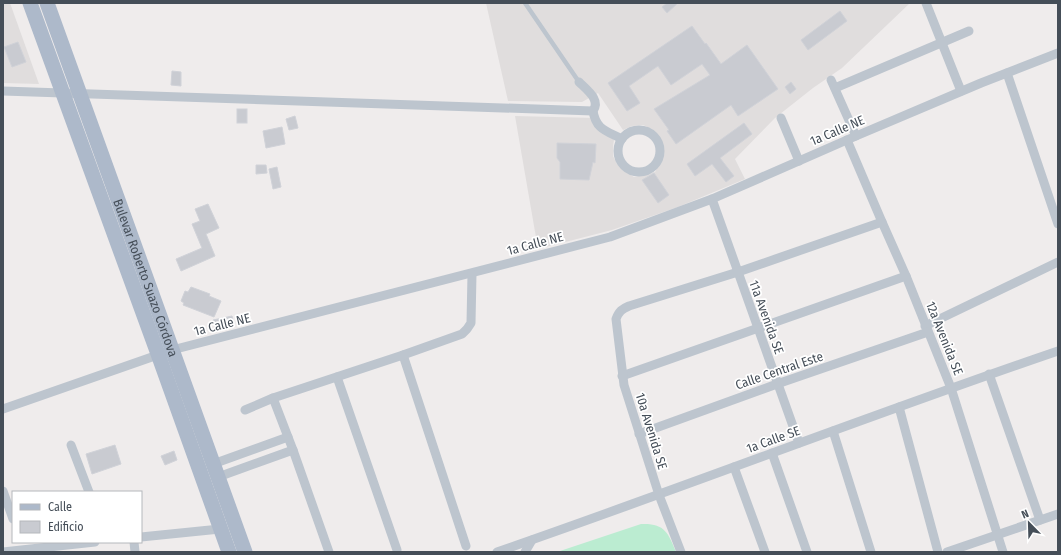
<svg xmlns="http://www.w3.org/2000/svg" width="1061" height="555" font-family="'Fira Sans Condensed',sans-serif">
<rect width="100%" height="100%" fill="#efecec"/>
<!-- education -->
<g fill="#e0dddd">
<path d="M3 3H10L39 84 3 83Z"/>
<path d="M486 3H910L842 68 813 88 775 118 735 159 745 179 678 207 612 230 538 249 515 116 595 118 614 140 613 146V156L617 164 624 171 634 177 655 172 662 160 664 148 660 139 652 129 643 125 632 126 623 130 598 93 582 102 508 101Z"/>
</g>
<!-- green -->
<path fill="#bbecd1" d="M641 524C664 523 668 532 676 552H557Z"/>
<!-- building -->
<g fill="#c9cbd1" stroke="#d0d2d8">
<path d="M667 3H678L667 13 662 7Z"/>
<path d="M840 11 847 21 808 50 801 40Z"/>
<path d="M692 26 705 44 706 43 721 64 747 45 778 89 738 116 731 105 676 144 667 131 669 130 654 109 710 75 702 64 671 85 658 66 629 86 640 103 627 111 608 83Z"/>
<path d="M18 42 26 62 12 67 4 47Z"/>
<path d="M172 71 181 72V86L171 85Z"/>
<path d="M791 82 796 89 790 94 785 87Z"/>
<rect x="237" y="109" width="10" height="14"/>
<path d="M295 116 298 128 289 130 286 119Z"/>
<path d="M744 123 752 134 720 158 734 176 726 182 712 164 695 176 687 164Z"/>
<path d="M282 127 285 144 266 148 263 131Z"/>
<path d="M557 143 596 144 595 163 593 162 589 180 560 179V162L557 158Z"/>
<path d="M256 165H266L267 173 256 174Z"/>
<path d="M277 167 281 187 273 189 269 169Z"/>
<path d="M654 173 669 195 658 203 642 180Z"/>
<path d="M208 204 219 228 206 234 215 256 181 271 176 259 202 248 192 224 200 221 195 209Z"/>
<path d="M191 287 210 294 209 296 221 301 214 317 183 305 184 303 181 301 185 291 188 292Z"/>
<path d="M232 316 234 324 216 331 213 320Z"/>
<path d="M115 445 121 464 92 474 86 454Z"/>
<path d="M174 451 177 460 165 465 161 456Z"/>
</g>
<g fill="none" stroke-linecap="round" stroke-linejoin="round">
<!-- service -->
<path stroke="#bdc5ce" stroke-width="4.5" d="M525 3 579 82"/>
<!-- minor -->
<g stroke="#bdc5ce" stroke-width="9">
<path d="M926 3 961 91"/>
<path d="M1007 73 1058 224"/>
<path d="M831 80 856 136"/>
<path d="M579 82C587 90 601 100 593 111 596 130 607 131 622 139"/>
<path d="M835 88 969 31"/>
<path d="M3 91 593 111"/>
<path d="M781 118 799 161"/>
<circle cx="639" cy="151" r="21"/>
<path d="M847 140 882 222 906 276 951 388 1003 552"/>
<path d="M712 199 799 443"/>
<path d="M925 326 1058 262"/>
<path d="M403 355 466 546"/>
<path d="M989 374 1040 520"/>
<path d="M622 376 906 276"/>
<path d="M337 377 397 550"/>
<path d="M273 398 293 450 329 552"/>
<path d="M899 407 938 552"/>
<path d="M3 409 172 350 610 237 712 199 856 136 981 83 1058 53"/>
<path d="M245 410 273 398 403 355 462 334 467 329 471 323 472 274"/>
<path d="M833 431 871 552"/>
<path d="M639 434 777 384 928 332"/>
<path d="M71 445 89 492"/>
<path d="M772 453 807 552"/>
<path d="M213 464 288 437"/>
<path d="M734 467 765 552"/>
<path d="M218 477 293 450"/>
<path d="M3 491 13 519"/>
<path d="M141 537 220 529"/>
<path d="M134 542 135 552"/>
<path d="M3 552 95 542"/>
<path d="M497 552C685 487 870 415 1058 351"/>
<path d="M525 552 532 540"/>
<path d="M681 552 659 495 624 385 616 319C619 311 622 309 629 306L738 272 882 222"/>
<path d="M947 552 1058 514"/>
</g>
<!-- primary -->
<g stroke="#adb9ca" stroke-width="15">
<path d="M30 3 158 354 229 552"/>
<path id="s1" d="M47 3 245 552"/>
</g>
</g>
<g text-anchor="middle" stroke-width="3.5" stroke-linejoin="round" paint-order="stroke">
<!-- street labels -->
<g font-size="13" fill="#454e58" stroke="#fff">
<text transform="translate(837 130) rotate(-23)" y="5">1a Calle NE</text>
<text transform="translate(535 243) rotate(-15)" y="5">1a Calle NE</text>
<text dy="5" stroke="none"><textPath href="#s1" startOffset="292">Bulevar Roberto Suazo Córdova</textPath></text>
<text transform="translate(767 317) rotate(70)" y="5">11a Avenida SE</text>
<text transform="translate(222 324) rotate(-14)" y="5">1a Calle NE</text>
<text transform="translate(945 338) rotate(68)" y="5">12a Avenida SE</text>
<text transform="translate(779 370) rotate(-19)" y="5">Calle Central Este</text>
<text transform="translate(652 431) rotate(73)" y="5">10a Avenida SE</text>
<text transform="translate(773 439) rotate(-20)" y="5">1a Calle SE</text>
</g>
</g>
<!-- border -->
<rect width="1061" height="555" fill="none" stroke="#454e58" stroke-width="8"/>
<!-- legend -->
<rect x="12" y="491" width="130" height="52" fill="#ffffff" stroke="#b5b8bc"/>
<rect x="20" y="504" width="20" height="6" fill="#adb9ca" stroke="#b5b8bc"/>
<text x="48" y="511" font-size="12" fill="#454e58">Calle</text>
<rect x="20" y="521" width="20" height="12" fill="#c9cbd1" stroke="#b5b8bc"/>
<text x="48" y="531" font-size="12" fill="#454e58">Edificio</text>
<!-- north arrow -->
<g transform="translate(1029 523) rotate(337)" stroke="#ffffff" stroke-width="3" paint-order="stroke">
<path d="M0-3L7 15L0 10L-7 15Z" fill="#454e58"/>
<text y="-6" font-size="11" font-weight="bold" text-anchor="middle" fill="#454e58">N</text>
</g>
</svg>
